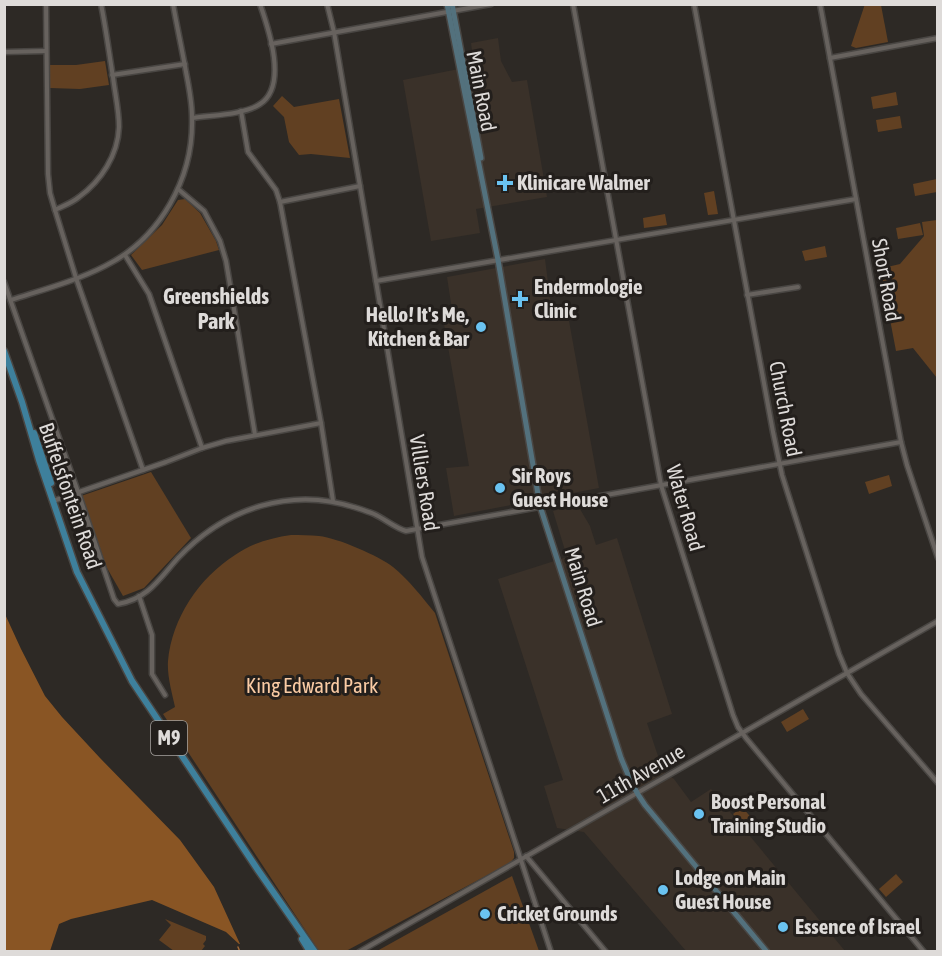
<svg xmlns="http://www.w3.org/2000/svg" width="942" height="956" font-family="'Asap Condensed',sans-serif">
<rect width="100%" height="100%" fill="#2d2925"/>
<!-- built -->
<g fill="#3a3129">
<path d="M498 38 501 61 512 82 527 80 547 197 476 209 480 233 431 241 403 80 474 66 471 43Z"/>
<path d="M545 259 551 306 566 304 599 488 454 516 446 468 469 466 444 324 454 323 447 277Z"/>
<path d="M577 504 590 526 596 545 617 538 672 714 647 723 663 771 674 779 691 802 711 789 845 951H686L584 832 557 828 544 786 563 780 498 579 567 557 553 511Z"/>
</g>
<!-- green -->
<g fill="#614022">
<path d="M865 4 881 5 888 42 856 48 851 46Z"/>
<path d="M105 61 109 85 80 89 50 88V65H76Z"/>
<path d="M896 92 898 105 873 109 871 97Z"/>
<path d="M282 96 294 107 339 99 350 158 311 154 299 155 289 142 284 117 273 106Z"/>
<path d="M900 116 902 128 878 132 876 120Z"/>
<path d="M937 179V192L915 196 913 184Z"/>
<path d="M714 191 718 214 708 215 704 193Z"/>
<path d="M185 199 200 213 216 241 219 250 142 270 131 255 162 225 178 200Z"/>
<path d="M665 214 667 225 644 228 643 218Z"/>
<path d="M937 220H938L937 378 913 348 896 351 881 272 883 268 900 264 924 236 922 222Z"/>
<path d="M920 223 923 235 898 239 896 228Z"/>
<path d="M825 246 827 257 805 261 802 251Z"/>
<path d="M151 472 191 538 144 588 123 596 107 568 81 496Z"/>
<path d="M889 475 892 486 869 494 865 482Z"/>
<path d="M291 535C300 535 310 535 319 536 338 538 379 556 393 567 409 580 422 597 435 613L514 852V858L510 863 346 951H319L163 714 175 707C172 693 167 676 168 661 172 618 199 578 235 555 252 543 271 538 291 535Z"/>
<path d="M803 709 809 719 787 732 781 722Z"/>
<path d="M742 807 755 822 746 830 733 814Z"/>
<path d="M896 874 903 882 886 897 879 889Z"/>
<path d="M512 876 539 951H377Z"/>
<path d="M165 919 206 936V940L203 944 205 946 201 951H174L159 940 171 925Z"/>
</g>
<!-- forest -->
<path fill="#895524" d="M4 612 21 649 45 696 62 717 100 758 180 840 214 887 240 944H239L226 932 152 900 71 919 59 924 50 951H5Z"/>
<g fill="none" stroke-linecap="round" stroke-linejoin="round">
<!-- stream -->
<path stroke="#9f6939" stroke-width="1.5" d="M238 947 240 952"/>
<defs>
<g id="minor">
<path d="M46 4 48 174 50 193 55 210 76 278 143 470"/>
<path d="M327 4 334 32 376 281 422 557 551 952"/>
<path d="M573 4 661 485 733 715 738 727 746 738 924 952"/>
<path d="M694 4 773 432 782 475 839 654 847 673 861 694 938 783"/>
<path d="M820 4 901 442 907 465 938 558"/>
<path d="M271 44 491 4"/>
<path d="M4 52 46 51"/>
<path d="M830 58 938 38"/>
<path d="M112 75 185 64"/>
<path d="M241 111 248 152 276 190 280 202 321 423 333 501"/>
<path d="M193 118C212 115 244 115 260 104 288 86 269 30 260 4"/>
<path d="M178 189 204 211 220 241 226 261 255 435"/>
<path d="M280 202 360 186"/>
<path d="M55 210C63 206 72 203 79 197 101 181 118 155 119 127 119 110 115 94 113 77 109 53 106 29 101 4"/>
<path d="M125 255 149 294 202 448"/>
<path d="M376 281 856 199"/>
<path d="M4 282 78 492 114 599 118 604C148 599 160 578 178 558 225 508 291 486 357 508 363 510 369 512 374 514 385 519 395 528 406 531L901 442"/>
<path d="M747 295 798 287"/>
<path d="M11 300C42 290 76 281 105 266 160 239 194 178 192 117 192 102 189 87 186 72 182 49 177 27 173 4"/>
<path d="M53 501 166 462 202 448 226 441 321 423"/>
<path d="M139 596 152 635V674L165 695"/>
<path d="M526 856 606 952"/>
<path d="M359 952 938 621"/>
</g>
<g id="secondary">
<path d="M447 4 498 260 540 506 621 758C628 775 634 790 645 805L767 952"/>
<path d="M452 4 481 158"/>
</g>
<g id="primary">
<path d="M4 351 22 402 39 460 77 572 132 681 258 870 315 952"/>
<path d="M34 433 51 483"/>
<path d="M302 939 310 952"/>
</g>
</defs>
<!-- minor casing -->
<use href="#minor" stroke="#494643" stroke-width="7"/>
<!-- secondary casing -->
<use href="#secondary" stroke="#494643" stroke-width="8"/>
<!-- primary casing -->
<use href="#primary" stroke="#494643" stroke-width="9"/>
<!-- minor -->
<use href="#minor" stroke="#67625e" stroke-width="4"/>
<!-- secondary -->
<use href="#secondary" stroke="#53717d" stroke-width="5"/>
<!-- primary -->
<use href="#primary" stroke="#3e809c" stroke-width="6"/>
</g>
<!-- markers -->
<g fill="#6ac3f1" stroke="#231f1c" stroke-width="2">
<path d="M502 174h6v6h6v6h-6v6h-6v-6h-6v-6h6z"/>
<path d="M517 290h6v6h6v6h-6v6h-6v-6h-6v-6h6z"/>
<circle cx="481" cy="327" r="6"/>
<circle cx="500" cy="488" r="6"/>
<circle cx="699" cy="814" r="6"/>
<circle cx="663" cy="890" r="6"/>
<circle cx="485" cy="914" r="6"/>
<circle cx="783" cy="927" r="6"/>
</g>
<g text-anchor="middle" stroke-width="6" stroke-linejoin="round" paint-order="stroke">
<!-- shield labels -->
<rect fill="#231f1c" stroke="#a6a3a0" stroke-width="1.5" x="151" y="721" width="36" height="34" rx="4.5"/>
<g font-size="20" font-weight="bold" fill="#dedbd9">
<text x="169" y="745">M9</text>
</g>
<!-- street labels -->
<g font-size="21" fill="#dedbd9" stroke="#231f1c">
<text transform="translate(481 91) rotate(79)" y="7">Main Road</text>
<text transform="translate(886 280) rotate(80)" y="7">Short Road</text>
<text transform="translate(785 409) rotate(79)" y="7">Church Road</text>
<text transform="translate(424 483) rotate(81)" y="7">Villiers Road</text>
<text transform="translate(70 496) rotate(71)" y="7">Buffelsfontein Road</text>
<text transform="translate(685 508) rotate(74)" y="7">Water Road</text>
<text transform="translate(583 587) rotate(73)" y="7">Main Road</text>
<text transform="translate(641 774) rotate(-30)" y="7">11th Avenue</text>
</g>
<!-- poi labels -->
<g font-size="21" font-weight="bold" fill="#dedbd9" stroke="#231f1c" text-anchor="start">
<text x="517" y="190">Klinicare Walmer</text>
<text x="534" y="294">Endermologie<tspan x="534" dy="24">Clinic</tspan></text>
<text x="469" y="322" text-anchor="end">Hello! It's Me,<tspan x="469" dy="24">Kitchen &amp; Bar</tspan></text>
<text x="512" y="483">Sir Roys<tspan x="512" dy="24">Guest House</tspan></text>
<text x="711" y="809">Boost Personal<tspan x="711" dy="24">Training Studio</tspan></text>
<text x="675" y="885">Lodge on Main<tspan x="675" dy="24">Guest House</tspan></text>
<text x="497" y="921">Cricket Grounds</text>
<text x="795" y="934">Essence of Israel</text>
</g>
<!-- park labels -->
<g font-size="21" fill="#facba4" stroke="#231f1c">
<text x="312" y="693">King Edward Park</text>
</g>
<!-- neighbourhood labels -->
<g font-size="22" font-weight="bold" fill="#dedbd9" stroke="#231f1c">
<text x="216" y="304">Greenshields<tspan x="216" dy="25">Park</tspan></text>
</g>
</g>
<!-- border -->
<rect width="942" height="956" fill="none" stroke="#dedbd9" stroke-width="12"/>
</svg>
